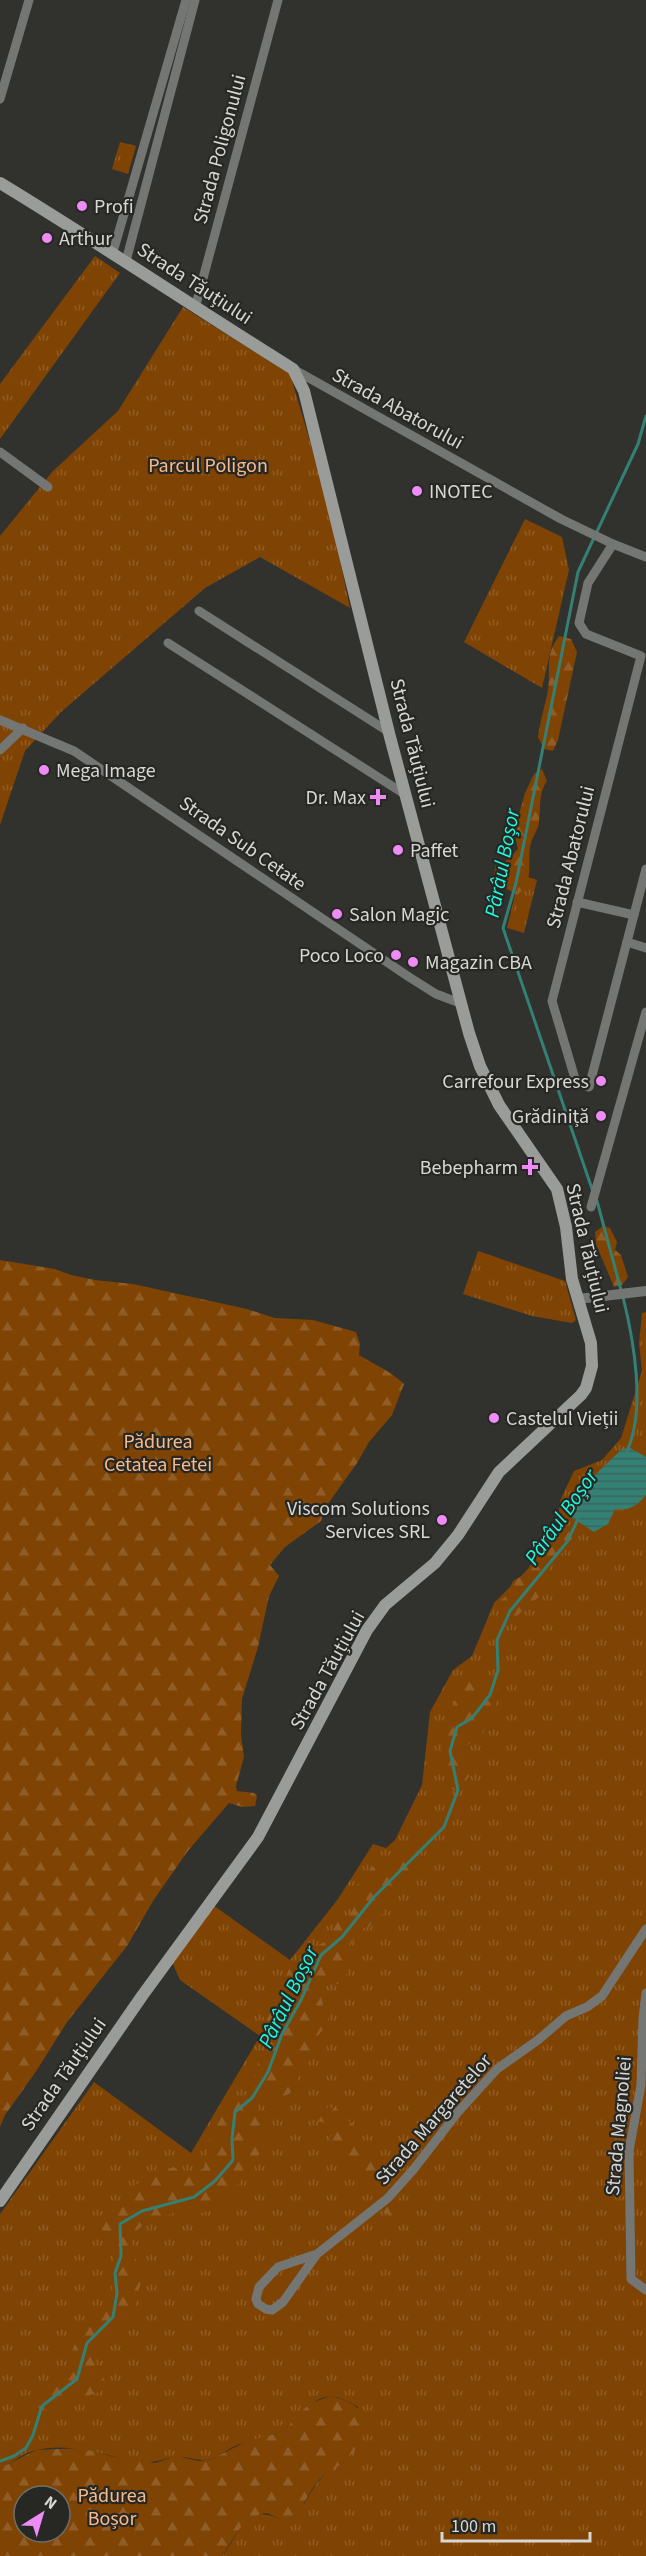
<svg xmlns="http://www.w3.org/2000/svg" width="646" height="2556" font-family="'Source Sans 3',sans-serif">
<defs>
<pattern id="grass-tufts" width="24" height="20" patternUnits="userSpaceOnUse" patternTransform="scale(1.5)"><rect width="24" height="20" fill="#7f4303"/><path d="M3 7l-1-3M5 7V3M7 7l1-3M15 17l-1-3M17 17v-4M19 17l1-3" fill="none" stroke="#905d27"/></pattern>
<pattern id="forest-firs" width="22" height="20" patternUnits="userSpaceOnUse" patternTransform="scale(1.5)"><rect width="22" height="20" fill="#7f4303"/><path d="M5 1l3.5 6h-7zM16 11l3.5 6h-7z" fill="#905d27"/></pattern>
<pattern id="water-rules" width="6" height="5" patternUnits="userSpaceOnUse" patternTransform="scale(1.5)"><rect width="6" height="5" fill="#358074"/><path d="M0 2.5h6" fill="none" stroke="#39675f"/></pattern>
</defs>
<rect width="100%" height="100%" fill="#31322e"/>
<!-- grass -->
<g fill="url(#grass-tufts)">
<path d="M120 142 136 146 128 174 112 169Z"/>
<path d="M95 256 120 273 0 439V384Z"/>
<path d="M183 307 290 374 327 499 350 608 260 557 205 588 61 712 25 751 0 825V536L53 471 118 411Z"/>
<path d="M525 519 562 537 569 570 542 688 464 642Z"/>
<path d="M520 874 537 880 524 933 507 928Z"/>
<path d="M478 1251 565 1281 576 1320 572 1323 532 1316 463 1294Z"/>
<path d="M646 1312V2556H222C240 2534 244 2502 280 2519L304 2504 316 2484 326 2473 345 2461 358 2407C316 2380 312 2411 282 2430 266 2441 247 2439 231 2448 224 2452 218 2457 211 2459 199 2462 191 2457 180 2457 167 2457 157 2463 144 2462 107 2458 75 2441 36 2450 24 2452 12 2463 0 2468V2214L94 2082 191 2153 260 2036 180 1980 172 1962 213 1905 290 1960 338 1899 373 1844 386 1848 395 1840 422 1785 430 1712 453 1670 472 1656 494 1603 527 1570 542 1549 547 1529 558 1519 560 1501 574 1471 602 1460 621 1438 642 1371 639 1343 642 1313Z"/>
</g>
<!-- forest -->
<g fill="url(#forest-firs)" fill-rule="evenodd">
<path d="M559 636 571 639 577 652 558 740 553 751 544 749 538 737C540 721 545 706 548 690 551 668 544 656 559 636Z"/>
<path d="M542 769 547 781C538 794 541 806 539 821 539 829 533 835 531 843 526 861 536 882 517 895L504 887 494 874 496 864 505 862 518 849 514 832 525 793 534 774Z"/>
<path d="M603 1226 610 1228 617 1242 615 1250 621 1255 628 1277 622 1285 614 1287 596 1244 595 1232Z"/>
<path d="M0 1260 55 1269 71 1275 95 1280 133 1284 247 1309 275 1318 313 1320 356 1332 360 1344 359 1355C375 1365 391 1371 404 1384L392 1415 369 1442 357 1463 325 1508 321 1521 285 1547 270 1565 279 1576 269 1596 258 1647 242 1699 241 1735 244 1757 236 1786 237 1791 254 1793 257 1796 255 1806 242 1807 229 1803 187 1852 153 1901 127 1946 67 2022 37 2070 5 2115 0 2127Z"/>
<path d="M567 1530 573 1534 570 1544 549 1568 546 1583 540 1596 512 1620H503L498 1603 507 1595 513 1581 529 1572 552 1544 556 1533Z"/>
<path d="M491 1677 499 1685C497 1705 487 1714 484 1732L465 1747 463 1758 469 1776 464 1784 455 1791C436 1778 440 1743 444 1724 447 1710 460 1694 468 1682Z"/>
<path d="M407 1857 417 1875 410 1888 383 1904V1914L373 1920 369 1927 356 1930C352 1949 342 1950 348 1972L339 1984 327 1983 319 1989 323 2005 329 2011C328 2026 326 2024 318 2036 316 2040 316 2045 313 2049 311 2053 305 2055 303 2059 292 2074 305 2094 276 2098 265 2099 259 2093 253 2085 256 2077 256 2068 259 2061 268 2041 280 2034 261 2014L264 2000C291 1989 279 1983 292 1965 298 1956 318 1944 328 1941L338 1921 350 1914 355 1906 353 1893C360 1880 372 1862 388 1861 396 1860 400 1861 407 1857Z"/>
<path d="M246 2095 258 2109 266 2140 257 2158 225 2203 202 2213 188 2207C175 2214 142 2221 135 2233 125 2250 143 2264 141 2281 139 2291 131 2318 125 2325 122 2328 117 2330 113 2332 105 2339 99 2348 93 2357L105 2381 99 2392 75 2400 63 2412 51 2413 46 2409 47 2394 69 2365 70 2357 76 2341 104 2304 119 2277 113 2263V2245L103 2235 99 2218C113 2203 131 2193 143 2177 158 2176 161 2170 174 2167 185 2175 192 2175 204 2168L210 2137 220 2104Z"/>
<path d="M310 2107 336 2108 351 2123 371 2157 379 2158 388 2186 399 2196 407 2211 401 2221 395 2224 390 2215 382 2212 376 2193 370 2189 354 2168 329 2149 332 2132 326 2123 314 2120 308 2116Z"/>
<path d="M330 2396C372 2404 375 2432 346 2460 337 2469 325 2472 317 2482 306 2496 301 2519 280 2519L267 2513C241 2516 235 2538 222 2556H0V2468L36 2450 80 2448 110 2456 155 2463 176 2456 199 2461 212 2459 245 2442 275 2434 288 2426 309 2404ZM24 2496H60V2532H24Z"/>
</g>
<!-- water -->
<path fill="url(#water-rules)" d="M630 1448 646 1457V1495C637 1506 629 1511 615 1509L608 1524 594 1532 571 1517 577 1492 622 1449Z"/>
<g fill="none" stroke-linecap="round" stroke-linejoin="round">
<!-- stream -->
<g stroke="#358074" stroke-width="3">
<path d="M592 1189 503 928 516 883 578 572 638 444 646 416"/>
<path d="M597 1201 621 1290"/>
<path d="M623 1297C634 1341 646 1410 627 1451"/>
<path d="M0 2461 14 2456 26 2448 33 2435 42 2406 77 2379 87 2343 113 2317 117 2293 115 2273 121 2256 120 2224 142 2211 194 2197 215 2181 233 2160 232 2139 235 2112 252 2098 268 2072 282 2034 301 2000 321 1955 342 1937 374 1897 444 1827 458 1790 450 1751 457 1727 472 1718 490 1695 498 1670 497 1640 510 1611 567 1542 578 1519"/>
</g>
<!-- minor -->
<g stroke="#747674" stroke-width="9">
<path d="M0 99 29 0"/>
<path d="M113 252 186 0"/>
<path d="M126 261 195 0"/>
<path d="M195 308 278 0"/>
<path d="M293 369 561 519 613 544 646 557"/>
<path d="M0 452 48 487"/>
<path d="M613 544 588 583 579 623 586 634 641 656 552 1001 576 1082 589 1087 646 869"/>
<path d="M199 611 389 732"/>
<path d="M168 643 406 795"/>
<path d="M0 720 74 751 409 977 436 994 460 1003"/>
<path d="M0 750 23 728"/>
<path d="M577 902 634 915"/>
<path d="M627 942 646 948"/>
<path d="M591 1207 646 1012"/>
<path d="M646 1993 643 2018 641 2085 629 2151 631 2279 646 2290"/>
<path d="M317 2254 278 2267 259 2287 256 2299 258 2304 266 2309 272 2310 283 2302 317 2254 388 2198 413 2170 458 2112 497 2069 538 2040 566 2016 587 2007 602 1996 646 1929"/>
</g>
<!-- tertiary -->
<path stroke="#747674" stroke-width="10" d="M578 1299 646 1291"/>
<!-- secondary -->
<path stroke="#9a9c9a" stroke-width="12" d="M0 183C99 243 195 308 293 369L304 391 390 737 469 1033 480 1066 499 1105 557 1189 566 1227 572 1279 591 1343 592 1366 586 1388 581 1395 499 1472 458 1535 435 1563 385 1605 367 1630 258 1837 142 1996 0 2201"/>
</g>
<!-- markers -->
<g fill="#ef8bf6" stroke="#272824" stroke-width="2">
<circle cx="82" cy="206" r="6"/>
<circle cx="47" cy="238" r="6"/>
<circle cx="417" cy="491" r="6"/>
<circle cx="44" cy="770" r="6"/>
<path d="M375 788h6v6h6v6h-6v6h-6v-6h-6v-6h6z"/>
<circle cx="398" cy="850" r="6"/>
<circle cx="337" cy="914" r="6"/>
<circle cx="396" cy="955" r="6"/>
<circle cx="413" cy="962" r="6"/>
<circle cx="601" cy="1081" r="6"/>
<circle cx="601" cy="1116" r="6"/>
<path d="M527 1158h6v6h6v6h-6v6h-6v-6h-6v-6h6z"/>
<circle cx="494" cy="1418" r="6"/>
<circle cx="442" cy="1520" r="6"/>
</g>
<g text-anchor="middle" stroke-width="4.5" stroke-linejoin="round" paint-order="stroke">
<!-- street labels -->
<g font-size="20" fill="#d7d8d5" stroke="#272824">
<text transform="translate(219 149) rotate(-75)" y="7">Strada Poligonului</text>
<text transform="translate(195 283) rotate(33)" y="7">Strada Tăuțiului</text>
<text transform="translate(398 408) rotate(29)" y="7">Strada Abatorului</text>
<text transform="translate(413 743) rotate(76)" y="7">Strada Tăuțiului</text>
<text transform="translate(243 843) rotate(35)" y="7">Strada Sub Cetate</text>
<text transform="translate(570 857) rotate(-76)" y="7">Strada Abatorului</text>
<text transform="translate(588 1248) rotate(77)" y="7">Strada Tăuțiului</text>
<text transform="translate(327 1670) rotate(-61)" y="7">Strada Tăuțiului</text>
<text transform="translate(63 2074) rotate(-55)" y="7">Strada Tăuțiului</text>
<text transform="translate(433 2119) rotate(-49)" y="7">Strada Margaretelor</text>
<text transform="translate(618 2126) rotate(-85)" y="7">Strada Magnoliei</text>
</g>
<!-- poi labels -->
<g font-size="20" fill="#d7d8d5" stroke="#272824" text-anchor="start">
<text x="94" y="213">Profi</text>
<text x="59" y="245">Arthur</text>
<text x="429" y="498">INOTEC</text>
<text x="56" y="777">Mega Image</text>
<text x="366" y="804" text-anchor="end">Dr. Max</text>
<text x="410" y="857">Paffet</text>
<text x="349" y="921">Salon Magic</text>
<text x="384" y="962" text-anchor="end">Poco Loco</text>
<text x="425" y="969">Magazin CBA</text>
<text x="589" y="1088" text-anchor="end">Carrefour Express</text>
<text x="589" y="1123" text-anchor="end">Grădiniță</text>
<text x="518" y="1174" text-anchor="end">Bebepharm</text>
<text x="506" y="1425">Castelul Vieții</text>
<text x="430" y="1515" text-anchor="end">Viscom Solutions<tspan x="430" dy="23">Services SRL</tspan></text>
</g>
<!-- park labels -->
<g font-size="20" fill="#f8ba8b" stroke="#272824">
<text x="208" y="472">Parcul Poligon</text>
<text x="158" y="1448">Pădurea<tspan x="158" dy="23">Cetatea Fetei</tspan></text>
<text x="112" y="2502">Pădurea<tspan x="112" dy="23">Boșor</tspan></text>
</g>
<!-- water labels -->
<g font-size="21" font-style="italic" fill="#1bfce2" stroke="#272824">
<text transform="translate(502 863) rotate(-79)" y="7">Pârâul Boșor</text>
<text transform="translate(561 1517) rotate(-55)" y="7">Pârâul Boșor</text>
<text transform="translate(288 1997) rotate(-64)" y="7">Pârâul Boșor</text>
</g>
</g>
<!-- north arrow -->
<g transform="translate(42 2514) rotate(37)"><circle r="28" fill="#272824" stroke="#6d6e6b" stroke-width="1.5"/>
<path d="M0-4.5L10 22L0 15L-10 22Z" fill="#ef8bf6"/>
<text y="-9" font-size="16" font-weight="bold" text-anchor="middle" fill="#d7d8d5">N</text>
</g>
<!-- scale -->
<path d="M442 2532v9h148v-9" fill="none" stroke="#d7d8d5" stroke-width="3"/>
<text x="451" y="2532" font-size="18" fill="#d7d8d5" stroke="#272824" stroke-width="4.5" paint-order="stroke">100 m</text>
</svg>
